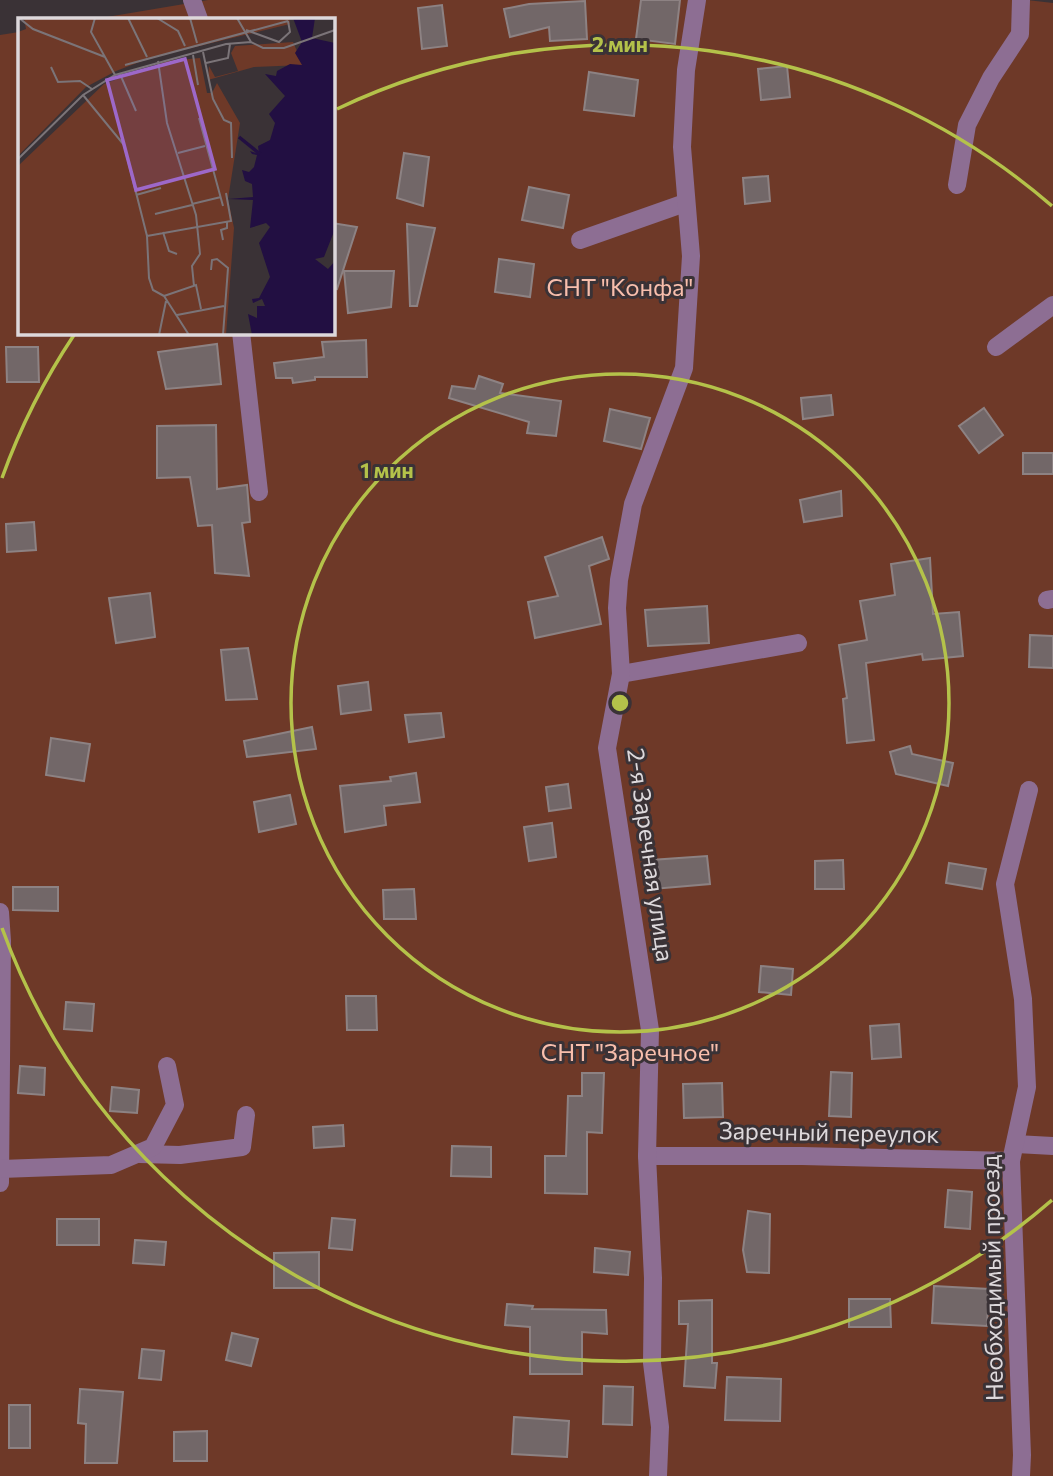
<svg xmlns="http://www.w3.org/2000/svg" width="1053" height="1476" font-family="Commissioner,sans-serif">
<rect width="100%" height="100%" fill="#3a3236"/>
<!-- green -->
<path fill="#6e3928" d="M208 0H1027L1053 3V1476H0V35L19 32V332H332V19H95Z"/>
<!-- building -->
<g fill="#726768" stroke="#8d8283" stroke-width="2">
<path d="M641 0H680L675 44 636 39Z"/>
<path d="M585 1 587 39 550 41 549 27 510 37 504 9 529 4Z"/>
<path d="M442 5 447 46 422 49 418 8Z"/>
<path d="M787 66 790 97 761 100 758 69Z"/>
<path d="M589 72 638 80 634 116 584 110Z"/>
<path d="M404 153 429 157 423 206 397 198Z"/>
<path d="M768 176 770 201 745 204 743 178Z"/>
<path d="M529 187 569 195 563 228 522 220Z"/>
<path d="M332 223 357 227 337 289 332 288Z"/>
<path d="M407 224 435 228 417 306H410Z"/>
<path d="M499 259 534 264 530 297 495 292Z"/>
<path d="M344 271H394L391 307 348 313Z"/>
<path d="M366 340 367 377H315V380L293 383 292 378H276L274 363 324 357 322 342Z"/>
<path d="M217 344 221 384 166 389 158 352Z"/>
<path d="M6 347H38L39 382H7Z"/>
<path d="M479 376 503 384 500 393 561 401 556 436 527 433 529 422 449 398 452 386 475 389Z"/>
<path d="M831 395 833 415 803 419 801 398Z"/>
<path d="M984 408 1003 435 979 453 959 426Z"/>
<path d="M610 409 650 418 641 449 604 441Z"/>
<path d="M216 425 217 489 247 485 250 522 242 523 249 576 215 573 212 525 198 526 190 477 157 478V426Z"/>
<rect x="1023" y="453" width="30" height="21"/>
<path d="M841 491 842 516 804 522 800 500Z"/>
<path d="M34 522 36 550 7 552 6 524Z"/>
<path d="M602 537 609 559 589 566 601 624 535 638 528 602 558 596 545 557Z"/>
<path d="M930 558 933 614 959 612 963 656 923 660 922 654 866 663 874 740 847 743 843 699 847 698 839 645 867 640 860 601 895 595 891 564Z"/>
<path d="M150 593 155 637 116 643 109 598Z"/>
<path d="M707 606 709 643 648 646 645 610Z"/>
<path d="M1030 635 1053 636V668L1029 667Z"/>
<path d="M248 648 257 699 226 700 221 650Z"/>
<path d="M368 682 371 710 341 714 338 686Z"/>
<path d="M441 713 444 737 409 742 405 715Z"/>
<path d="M312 727 316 749 247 757 244 741Z"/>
<path d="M51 738 90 744 84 781 46 775Z"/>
<path d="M910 746 912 754 953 763 948 786 896 774 890 752Z"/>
<path d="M416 773 420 802 384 806 386 825 345 832 340 786 391 781 390 777Z"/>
<path d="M568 784 571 808 549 811 546 787Z"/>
<path d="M290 795 296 824 259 832 254 802Z"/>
<path d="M552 823 556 857 529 861 524 827Z"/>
<path d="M707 856 710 884 653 889 651 860Z"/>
<path d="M843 860 844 889H815V861Z"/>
<path d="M949 863 986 869 982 889 946 883Z"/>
<path d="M13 887H58V911L13 910Z"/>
<path d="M414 889 416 919H384L383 890Z"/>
<path d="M761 966 793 969 791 995 759 992Z"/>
<path d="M346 996H376L377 1030H347Z"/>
<path d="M66 1002 94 1004 92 1031 64 1029Z"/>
<path d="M899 1024 901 1057 872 1059 870 1026Z"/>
<path d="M20 1066 45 1068 44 1095 18 1093Z"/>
<path d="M831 1072 852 1073 851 1117 829 1116Z"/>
<path d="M582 1073H604L602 1133 587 1132V1194L545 1193V1156H566L568 1096H582Z"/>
<path d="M722 1083 723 1117 684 1118 683 1084Z"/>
<path d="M112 1087 139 1090 137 1113 110 1111Z"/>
<path d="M343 1125 344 1146 314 1148 313 1127Z"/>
<path d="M452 1146 491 1147V1177L451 1176Z"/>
<path d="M948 1190 972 1192 970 1229 945 1227Z"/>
<path d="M748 1211 770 1214 769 1273 747 1272 743 1250Z"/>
<path d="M332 1218 355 1220 352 1250 329 1248Z"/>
<rect x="57" y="1219" width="42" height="26"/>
<path d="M135 1240 166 1242 164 1265 133 1263Z"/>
<path d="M595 1248 630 1252 628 1275 594 1272Z"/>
<path d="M319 1252V1288H274V1253Z"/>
<path d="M934 1286 989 1289 987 1326 932 1323Z"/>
<path d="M849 1299H890L891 1327H849Z"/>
<path d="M712 1300V1363H717L715 1388 684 1386 688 1324H679V1301Z"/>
<path d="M507 1304 533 1306 532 1309 606 1310 607 1334 582 1332V1374H530V1327L505 1325Z"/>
<path d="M232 1333 258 1339 251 1366 226 1360Z"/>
<path d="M142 1349 164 1351 161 1380 139 1378Z"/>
<path d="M727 1377 781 1379 780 1421 725 1420Z"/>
<path d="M604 1386 633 1387 632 1425 603 1424Z"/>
<path d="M80 1389 123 1392 117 1463H85L86 1424 78 1423Z"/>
<rect x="9" y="1405" width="21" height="43"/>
<path d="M514 1417 569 1421 567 1457 512 1454Z"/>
<path d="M207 1431V1461H174V1432Z"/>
</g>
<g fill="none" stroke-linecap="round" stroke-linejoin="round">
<!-- minor -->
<g stroke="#8d6e93" stroke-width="18">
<path d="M192 0 199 19"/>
<path d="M957 185 967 125 991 78 1020 34 1021 0"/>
<path d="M580 240 685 203"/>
<path d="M241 332 259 492"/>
<path d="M996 347 1053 305"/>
<path d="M1047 600 1053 599"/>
<path d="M621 674 798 643"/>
<path d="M0 912 2 941 0 1183"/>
<path d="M1015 1144 1053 1146"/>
<path d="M140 1154 180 1155 242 1147 246 1115"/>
<path d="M647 1156H802L1011 1161"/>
<path d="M1 1169 111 1165 153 1147 175 1105 167 1066"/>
<path d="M658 1476 660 1427 652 1363 653 1278 647 1156 650 1030 607 748 621 674 617 608 619 580 633 504 684 368 691 256 682 147 686 70 697 0"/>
<path d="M1021 1476 1022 1455 1011 1161 1027 1087 1023 999 1005 884 1029 790"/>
</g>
</g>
<!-- distance rings -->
<g fill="none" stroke="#b4c24a" stroke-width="3.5">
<circle cx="620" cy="703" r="329"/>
<path d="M1052 1200A658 658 0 0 1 2 928M2 478A658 658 0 0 1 74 335M337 109A658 658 0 0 1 1052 206"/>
</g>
<g text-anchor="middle" stroke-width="6" stroke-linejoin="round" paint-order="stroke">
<!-- park labels -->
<g font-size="24" fill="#f8beac" stroke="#3a3236">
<text x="620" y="296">СНТ "Конфа"</text>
<text x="630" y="1061">СНТ "Заречное"</text>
</g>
<!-- street labels -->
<g font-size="24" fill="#ddd8db" stroke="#3a3236">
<text transform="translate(650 855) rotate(82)" y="8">2-я Заречная улица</text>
<text transform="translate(829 1133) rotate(1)" y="8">Заречный переулок</text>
<text transform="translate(993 1278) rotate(-91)" y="8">Необходимый проезд</text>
</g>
</g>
<!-- overview -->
<g transform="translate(18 18)">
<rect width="317" height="317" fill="#3a3236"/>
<path d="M6 0H271L272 6 132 40 98 53 68 69 0 138V14L8 11ZM275 24 285 47 236 49 190 62 191 48 197 59 220 53 213 35 217 28ZM182 40 189 75H194L199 65 222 105 210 181 216 210 208 317H0V148L86 66 149 43Z" fill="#6e3928"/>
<path d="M275 0H297L294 20 317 25V211L306 239 297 241 310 251 317 243V317H234L230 296 239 300V288H247L244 281 235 285 234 281 241 280 252 259 241 225 252 209 248 205 232 210 235 182 210 181 235 179 234 166 227 163 224 152 231 154 236 149 239 137 234 136 232 133 241 136 240 128 252 122 257 105 251 96 267 78 247 56 258 58 259 53 272 46 284 47 277 35 284 24Z" fill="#220f42"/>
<path fill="none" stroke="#220f42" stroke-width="3.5" d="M221 119 242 136"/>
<path fill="none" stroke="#7b7478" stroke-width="2" d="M1 0 15 11 87 39M77 0 73 14 97 57M110 0 129 39M139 0 160 13 167 28M172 0 179 25M219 0 233 24M228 12 261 24 272 14 270 3M185 34 195 81 206 102 213 105 214 140M175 37 180 67M140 43 149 105 178 197 182 236 174 248 176 268M188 45 210 40 212 26M107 47 270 3M33 49 40 64 62 63 74 71M102 56 118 93M65 77 106 127 129 218 131 260 135 272 146 278M181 100 205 188M160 135 187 128M0 141 65 77 97 57 208 26 233 24 245 30H266L317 12M118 177 143 170M174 186 203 179M137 196 174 187M145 214 151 233 159 236M129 218 213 203 208 175M205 222 203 212 209 210V203M193 252 194 242 199 241 210 250 205 317M146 278 178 267 183 291M146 278 171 317M159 297 206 288M141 317 148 283"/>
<path fill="#9d68c9" fill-opacity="0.15" stroke="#9d68c9" stroke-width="3.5" d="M167 41 197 151 118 172 89 62Z"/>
<rect width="317" height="317" fill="none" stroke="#ddd8db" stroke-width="3.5"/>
</g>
<circle cx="620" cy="703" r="10" fill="#b4c24a" stroke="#3a3236" stroke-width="3.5"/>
<g font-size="21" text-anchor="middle" font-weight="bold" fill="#b4c24a" stroke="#3a3236" stroke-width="6" stroke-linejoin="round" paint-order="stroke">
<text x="620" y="52">2 мин</text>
<text x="387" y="478">1 мин</text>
</g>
</svg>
